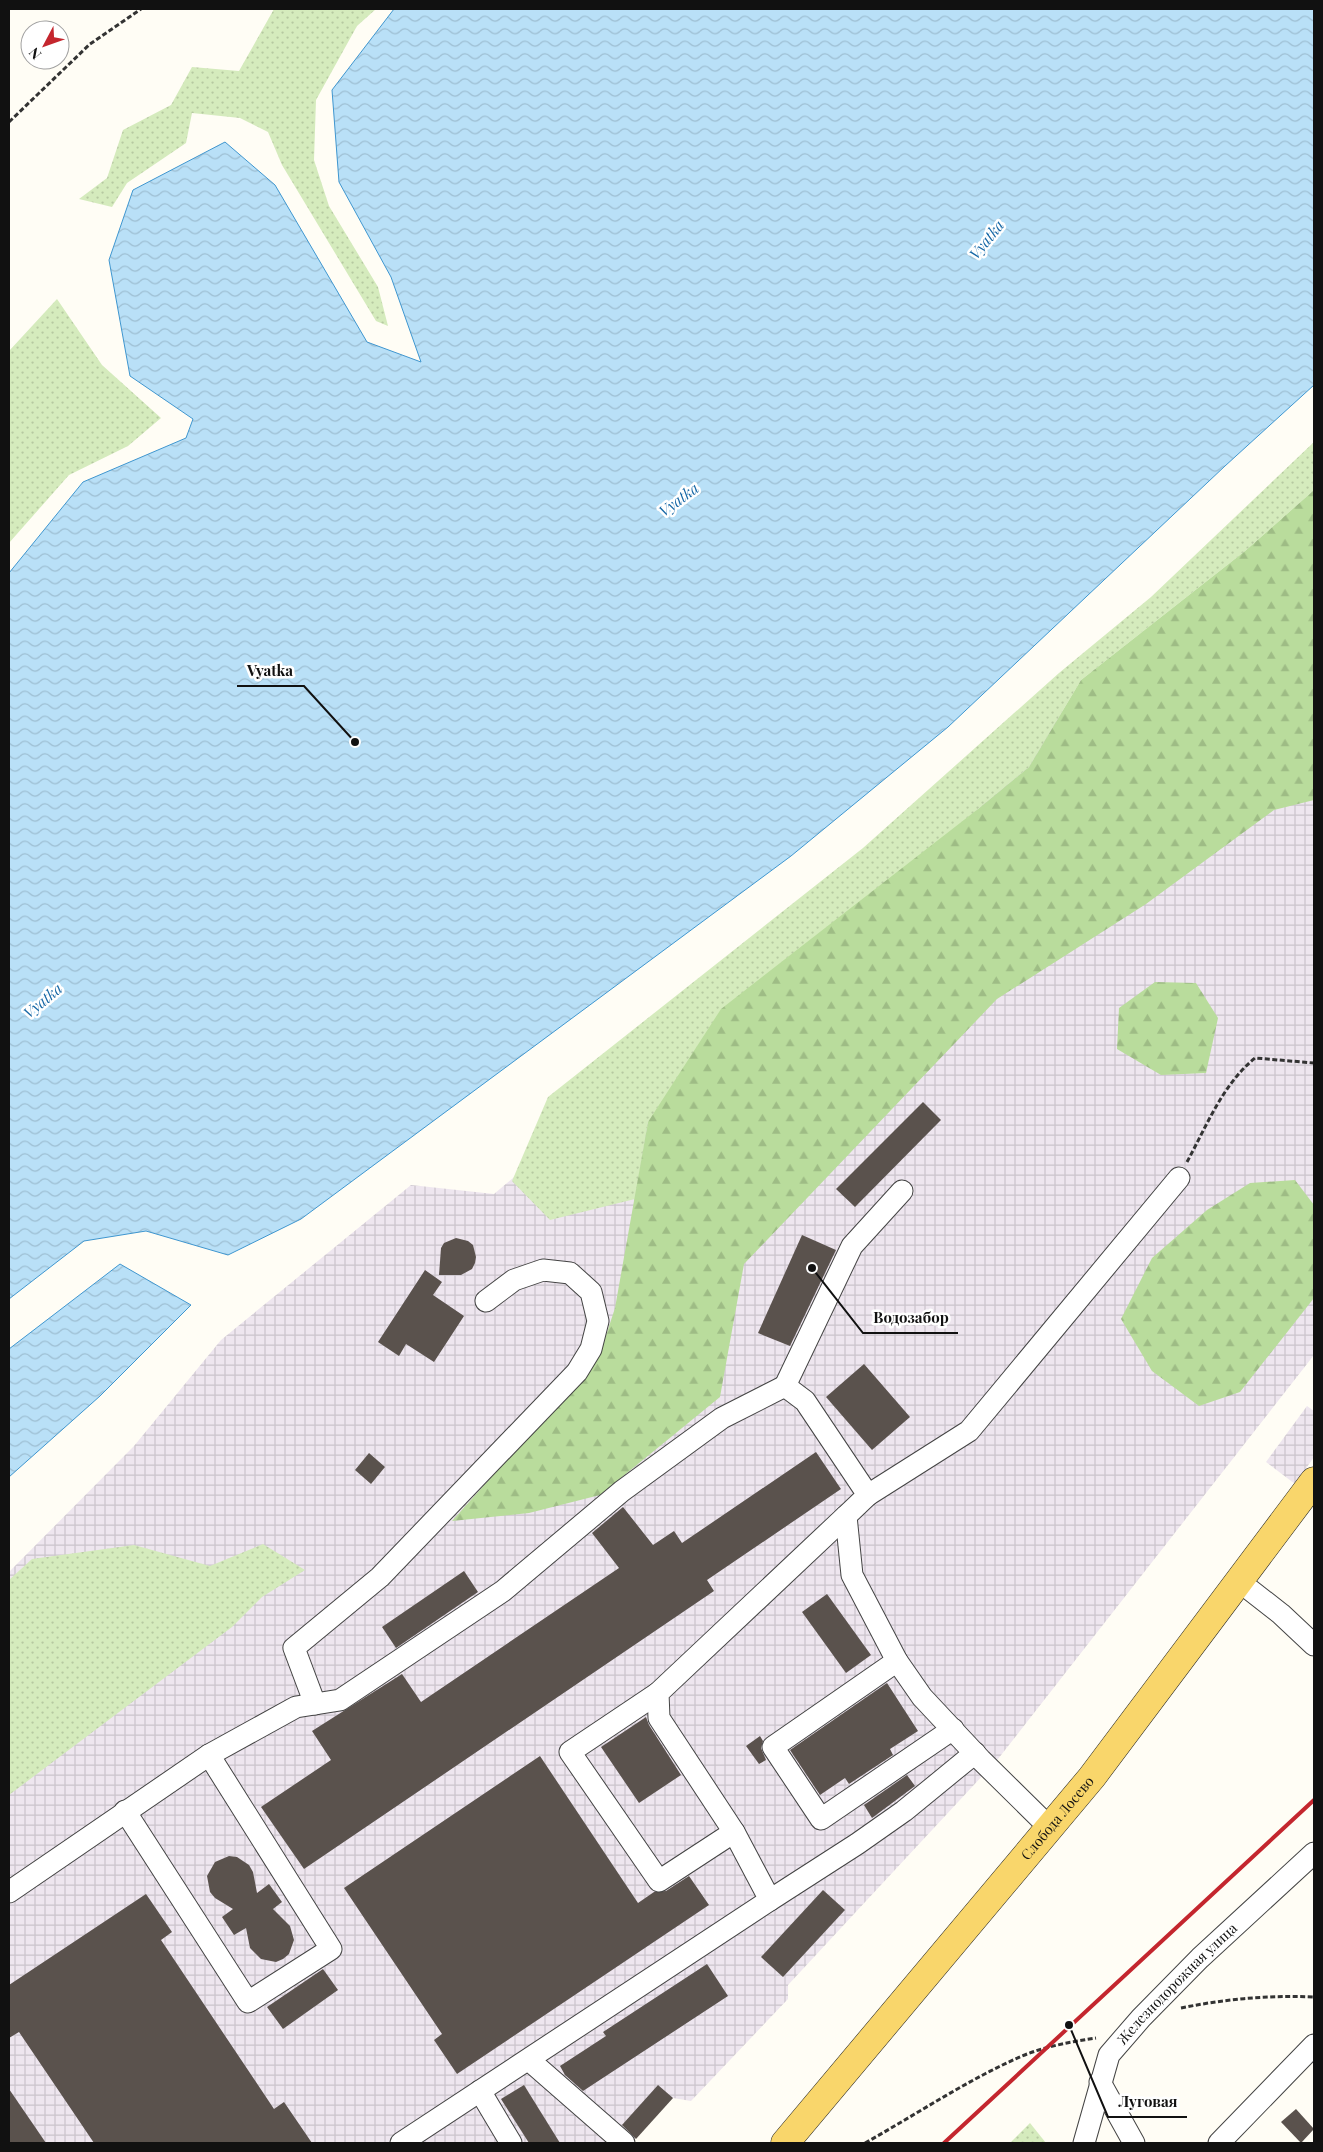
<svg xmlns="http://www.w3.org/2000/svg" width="1323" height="2152" font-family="'Playfair Display',serif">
<defs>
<pattern id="industrial-grid" width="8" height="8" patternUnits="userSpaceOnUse" patternTransform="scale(1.25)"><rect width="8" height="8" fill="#eee6ef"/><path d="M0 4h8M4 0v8" fill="none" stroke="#cbc4cc"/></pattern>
<pattern id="grass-dots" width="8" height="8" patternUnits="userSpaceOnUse" patternTransform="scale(1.25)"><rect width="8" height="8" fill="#d5ebbd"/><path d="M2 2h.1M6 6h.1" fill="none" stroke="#b6c8a1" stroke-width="1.8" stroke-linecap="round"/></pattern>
<pattern id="forest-firs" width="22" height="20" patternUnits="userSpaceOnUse" patternTransform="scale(1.25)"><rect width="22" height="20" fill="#b9dc9c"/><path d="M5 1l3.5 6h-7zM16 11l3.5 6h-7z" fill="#9ebc85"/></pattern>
<pattern id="water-waves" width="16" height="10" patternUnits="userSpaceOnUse" patternTransform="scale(1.25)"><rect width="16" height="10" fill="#b9e0f7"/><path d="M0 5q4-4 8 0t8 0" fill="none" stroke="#9ebfd3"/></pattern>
</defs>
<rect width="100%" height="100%" fill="#fffdf5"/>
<!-- industrial -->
<g fill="url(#industrial-grid)">
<path d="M1314 500V1355L998 1759 788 1985V1999L691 2101 673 2098 630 2143H9V1572L134 1446 221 1340 411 1185 494 1194Z"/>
<path d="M1307 1406 1314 1411V1457L1295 1484 1266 1462Z"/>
</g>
<!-- grass -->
<g fill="url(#grass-dots)">
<path d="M274 9H376L357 26 316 100 314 160 329 206 378 287 388 326 376 321 282 165 268 132 240 118 192 113 186 143 127 183 112 207 79 199 107 178 123 130 171 105 192 67 239 71Z"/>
<path d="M57 299 102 365 161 418 128 446 69 475 9 543V351Z"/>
<path d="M1314 442V490L1245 551 1081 680 1029 767 978 809 648 1122 635 1199 550 1220 512 1181 548 1097 863 848 1059 673 1151 597Z"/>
<path d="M263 1544 305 1570 262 1597 232 1627 9 1795V1580L32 1559 134 1545 210 1566Z"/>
<path d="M1030 2123 1046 2143H1010Z"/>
</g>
<!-- forest -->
<g fill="url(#forest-firs)">
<path d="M1314 490V800L1274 810 1146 904 997 999 744 1264 720 1397 600 1495 529 1513 452 1521 599 1357 615 1308 648 1122 721 1009 978 809 1029 767 1081 680 1245 551Z"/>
<path d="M1155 982 1196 983 1218 1018 1206 1073 1161 1075 1117 1049 1119 1008Z"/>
<path d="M1295 1180 1314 1205V1298L1240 1392 1199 1406 1152 1371 1121 1319 1152 1258 1207 1210 1250 1183Z"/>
</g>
<!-- water -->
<g fill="url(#water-waves)" stroke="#3f96cf">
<path d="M394 9H1314V385L1225 466 948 727 791 856 301 1219 228 1255 146 1231 84 1241 9 1299V573L83 482 186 438 193 419 130 376 109 260 133 190 225 142 275 185 367 342 421 362 391 277 339 182 332 90Z"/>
<path d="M120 1264 191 1305 100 1396 9 1477V1349Z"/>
</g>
<!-- building -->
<g fill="#5a524d">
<path d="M923 1102 941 1120 855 1207 836 1189Z"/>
<path d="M802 1235 836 1250 790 1346 758 1333Z"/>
<path d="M456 1238 468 1241 473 1245 476 1257 475 1263 472 1269 461 1275H439L441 1248 444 1243Z"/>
<path d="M425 1270 442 1282 433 1295 464 1316 434 1362 406 1344 399 1356 378 1342Z"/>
<path d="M864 1364 910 1417 872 1450 826 1397Z"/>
<path d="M816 1452 841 1489 707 1580 714 1591 304 1869 261 1807 331 1760 312 1731 402 1674 421 1702 619 1568 592 1533 623 1507 653 1545 674 1531 682 1543Z"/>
<path d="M369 1453 385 1467 371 1484 355 1470Z"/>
<path d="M464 1571 478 1592 396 1648 382 1627Z"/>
<path d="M827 1594 871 1655 846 1673 802 1612Z"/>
<path d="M887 1683 918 1731 890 1749 893 1755 849 1784 845 1778 820 1795 790 1750Z"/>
<path d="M646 1717 649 1725 681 1775 639 1803 601 1747Z"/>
<path d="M760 1736 763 1741 761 1748 766 1760 759 1764 746 1746Z"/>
<path d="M540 1756 638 1903 654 1892 666 1891 689 1876 709 1905 457 2074 434 2040 442 2034 344 1888Z"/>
<path d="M907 1775 915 1786 872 1818 864 1805Z"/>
<path d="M229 1856 237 1857 249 1865 253 1872 257 1893 269 1884 282 1902 273 1909 290 1926 294 1940 289 1954 283 1959 276 1962 261 1959 250 1948 246 1928 234 1935 222 1917 233 1909 215 1898 210 1892 207 1876 215 1862Z"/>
<path d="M823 1890 845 1910 783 1977 761 1957Z"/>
<path d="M146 1894 172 1932 161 1940 274 2109 284 2102 312 2143H94L19 2032 9 2038V1985Z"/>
<path d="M707 1964 728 1996 583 2091 565 2075 560 2066 606 2036 603 2032Z"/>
<path d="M323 1969 338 1990 283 2029 267 2007Z"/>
<path d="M524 2085 560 2143H529L501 2099Z"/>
<path d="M658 2085 673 2098 636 2139 622 2125Z"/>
<path d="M9 2089 46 2143H9Z"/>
<path d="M1296 2109 1314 2129 1301 2143 1281 2122Z"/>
</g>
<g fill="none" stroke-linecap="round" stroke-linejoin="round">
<defs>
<g id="minor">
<path d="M785 1386 852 1246 902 1191"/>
<path d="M868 1495 969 1431 1179 1178"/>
<path d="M1240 1582 1281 1614 1314 1645"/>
<path d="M897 1661 773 1747 821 1819 953 1729"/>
<path d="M658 1693 570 1752 659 1881 734 1832"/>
<path d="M315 1704 294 1648 380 1577 577 1372 591 1349 598 1321 591 1292 570 1273 543 1270 514 1280 486 1301"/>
<path d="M125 1811 248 2002 331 1949 209 1755"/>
<path d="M9 1892 209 1755 296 1707 340 1700 503 1591 622 1491 722 1418 785 1386 805 1401 868 1495 846 1516 852 1575 897 1661 922 1697 981 1760 1051 1829"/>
<path d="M770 1900 857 1844 904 1811 975 1753"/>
<path d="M529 2060 624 2143"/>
<path d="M1100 2082 1134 2143"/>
<path d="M480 2091 511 2143"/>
<path d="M401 2143 770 1900 734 1832 659 1718 658 1693 846 1516"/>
<path id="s1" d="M1084 2143 1109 2055 1141 2018 1200 1958 1314 1853"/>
<path d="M1219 2143 1314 2045"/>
</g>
<g id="major">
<path id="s2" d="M785 2143 1092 1777 1314 1481"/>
</g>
</defs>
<!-- minor casing -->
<use href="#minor" stroke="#444" stroke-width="23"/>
<!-- major casing -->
<use href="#major" stroke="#222" stroke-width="29"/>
<!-- path -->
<g stroke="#333" stroke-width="3" stroke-dasharray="5 2.5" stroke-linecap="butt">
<path d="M9 122 90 44 141 9"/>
<path d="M1187 1162C1207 1125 1223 1084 1255 1058L1314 1063"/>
<path d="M1181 2008C1225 1999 1269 1995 1314 1997"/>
<path d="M865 2143C917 2114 967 2080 1022 2056 1046 2046 1071 2042 1096 2038"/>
</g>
<!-- minor -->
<use href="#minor" stroke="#fff" stroke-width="21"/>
<!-- major -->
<use href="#major" stroke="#f9d66b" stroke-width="28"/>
<!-- rail -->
<path stroke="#c4262e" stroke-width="4" d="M944 2143 1314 1800"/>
</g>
<g text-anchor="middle" stroke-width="5" stroke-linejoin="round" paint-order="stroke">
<!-- street labels -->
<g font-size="14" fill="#111" stroke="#fff">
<text dy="5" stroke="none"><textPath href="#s2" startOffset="424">Слобода Лосево</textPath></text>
<text dy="5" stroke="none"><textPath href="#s1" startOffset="190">Железнодорожная улица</textPath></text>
</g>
<!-- water labels -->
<g font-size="15" font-style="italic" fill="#1768a6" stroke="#fff">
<text transform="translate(987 240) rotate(-51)" y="5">Vyatka</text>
<text transform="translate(679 500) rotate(-37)" y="5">Vyatka</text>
<text transform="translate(43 1001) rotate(-40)" y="5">Vyatka</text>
</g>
</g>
<!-- callouts -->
<path fill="none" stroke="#111" stroke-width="2" d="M355 742L304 686H237M812 1268L863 1333H958M1069 2025L1108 2117H1187"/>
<g fill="#111" stroke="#fff" stroke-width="2">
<circle cx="355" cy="742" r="5"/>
<circle cx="812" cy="1268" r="5"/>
<circle cx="1069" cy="2025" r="5"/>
</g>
<g font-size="15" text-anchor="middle" font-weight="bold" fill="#111" stroke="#fff" stroke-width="5" stroke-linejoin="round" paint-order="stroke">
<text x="270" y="676">Vyatka</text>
<text x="911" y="1323">Водозабор</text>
<text x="1148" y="2107">Луговая</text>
</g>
<!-- border -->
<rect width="1323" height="2152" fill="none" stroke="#111111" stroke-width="20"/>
<!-- north arrow -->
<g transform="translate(45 45) rotate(229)"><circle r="24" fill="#ffffff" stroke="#a0a0a0"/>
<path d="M0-4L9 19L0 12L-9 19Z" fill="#c4262e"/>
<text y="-8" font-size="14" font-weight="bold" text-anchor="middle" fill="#111111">N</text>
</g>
</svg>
